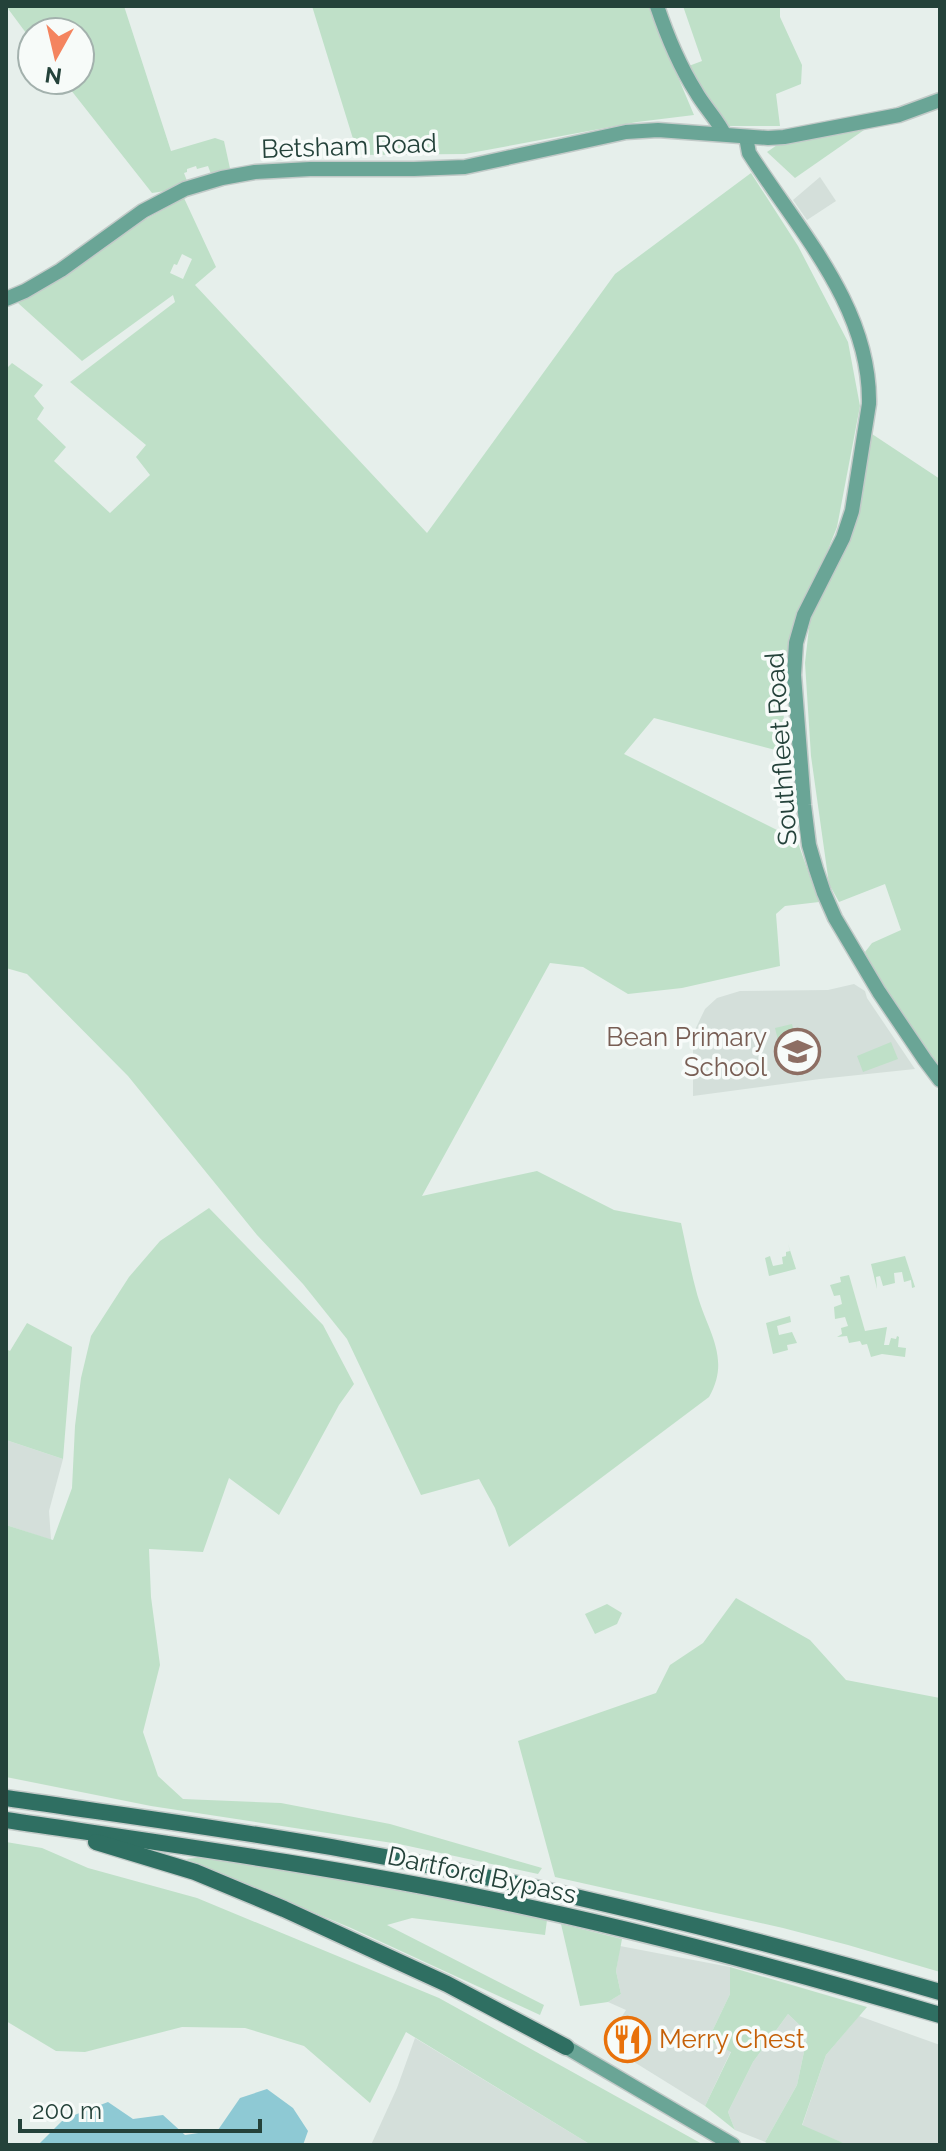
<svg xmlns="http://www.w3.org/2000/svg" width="946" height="2151" font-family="Raleway,sans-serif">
<rect width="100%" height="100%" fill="#e6efeb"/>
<!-- built -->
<g fill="#d4dfda">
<path d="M820 177 836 201 807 220 793 200Z"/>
<path d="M854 984 865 991 867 998 915 1069 820 1079 693 1096V1034L705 1009 717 998 740 991 828 990Z"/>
<path d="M6 1440 63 1459 49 1511 51 1540 6 1525Z"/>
<path d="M620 1946 730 1967V1994L708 2040 731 2051 705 2106 605 2044 626 2010 608 2002 621 1994 616 1971Z"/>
<path d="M788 2014 808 2033 797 2085 765 2142 735 2130 728 2112 753 2062Z"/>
<path d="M859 2016 940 2045V2145H848L802 2126 826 2055Z"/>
<path d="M415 2038 591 2145H371L397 2088Z"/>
</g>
<!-- green -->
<g fill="#bfe0c8" fill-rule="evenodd">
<path d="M6 6H124L171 151 215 138 224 141 231 173 179 189 152 193 63 80H80V32H32V41ZM196 166 197 169 208 166 211 174 187 181 184 173 187 172V169Z"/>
<path d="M312 6H648L694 115 637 122 465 154 358 155Z"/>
<path d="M683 6H780V17L802 65 801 84 776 94 780 126H727L686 67 702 61Z"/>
<path d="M864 130 795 178 767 152 783 141Z"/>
<path d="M751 173 798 246 848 342 860 406 837 527 785 657 783 752 654 718 624 754 797 840 819 902 785 906 776 914 780 966 682 988 628 994 583 967 550 963 422 1196 537 1171 614 1210 681 1223C686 1245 690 1268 696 1290 706 1330 732 1357 709 1397L509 1547 495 1508 479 1479 421 1495 347 1339 303 1284 257 1235 128 1076 27 974 6 968V369L12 363 43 385 34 396 44 408 37 419 66 447 54 461 110 513 150 475 136 457 146 445 70 382 175 302 173 295 82 361 18 303 137 224 184 198 216 267 195 285 427 533 615 274ZM182 254 192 259 183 279 170 273 174 264 177 265Z"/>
<path d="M872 434 940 479V1067L889 998 865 952 872 943 901 930 885 884 839 902 829 884 811 756 805 663 810 619 849 537Z"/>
<path d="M792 1024 799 1053 782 1057 775 1028Z"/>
<path d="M891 1042 898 1059 863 1072 857 1056Z"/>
<path d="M209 1208 323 1325 354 1384 339 1405 279 1515 229 1478 203 1552 149 1549 151 1597 160 1665 143 1732 158 1776 183 1799 281 1803 390 1824 542 1868 538 1874 399 1844 151 1806 6 1777V1525L53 1540 72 1488 75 1426 81 1378 91 1336 129 1277 160 1241Z"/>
<path d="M788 1244 796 1269 769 1276 765 1258 770 1256 773 1266 783 1264 782 1257 786 1256V1252L790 1251Z"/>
<path d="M905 1256 915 1287 912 1288 911 1280 904 1282 902 1272 894 1273 895 1283 883 1286 880 1276 876 1277 877 1289 871 1264Z"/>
<path d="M849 1275 865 1331 887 1327 884 1345H889L891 1338 896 1339 897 1336 899 1337 898 1347 906 1348 905 1357 882 1354 871 1357 867 1344 862 1345 860 1341 849 1343 847 1336 837 1337 842 1334 841 1328 848 1326 845 1317 835 1319 834 1307 842 1304 840 1295 834 1296 830 1285 841 1282 840 1277Z"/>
<path d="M790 1316 791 1322 777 1326 779 1335 792 1332 797 1343 787 1345 788 1350 773 1354 766 1323Z"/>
<path d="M27 1323 72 1347 63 1459 6 1440V1349L10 1351Z"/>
<path d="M736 1598 810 1640 846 1680 940 1698V1972L848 1945 783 1928 555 1877 518 1741 656 1693 670 1665 703 1643Z"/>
<path d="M607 1604 622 1613 617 1624 595 1634 585 1614Z"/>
<path d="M6 1842 42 1848 88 1868 197 1898 439 1998 704 2145H591L406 2032 370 2103 304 2046 245 2028 182 2027 85 2052 56 2051 6 2021Z"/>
<path d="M204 1857 411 1892 547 1920 545 1935 412 1918 387 1925 544 2005 540 2015 351 1928 186 1859Z"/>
<path d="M561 1924 622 1939 616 1971 621 1994 608 2002 580 2006Z"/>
<path d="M730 1967 867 2007 826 2055 802 2125 848 2145H770L765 2142 797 2085 808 2033 788 2014 753 2062 728 2112 735 2130 705 2106 731 2052 708 2040 730 1994Z"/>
</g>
<!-- water -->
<path fill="#8ec9d4" d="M267 2089 293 2108 308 2131 303 2145H38L64 2119 108 2102 133 2119 163 2115 185 2135 218 2130 240 2098Z"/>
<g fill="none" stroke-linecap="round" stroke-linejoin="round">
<defs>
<g id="major">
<path d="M657 6C667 36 679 65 696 92 703 105 720 123 724 134"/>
<path d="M746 137 749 153C798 230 871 307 869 404L852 511 843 538 804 615 796 643 794 675 804 805 809 845 816 869 824 893 835 918 879 992 925 1060 940 1080"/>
<path d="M6 299 25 291 61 270 143 211 185 189 222 178 255 172 310 169H414L465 167 626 132 658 130 768 138 784 137 899 115 940 100"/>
<path d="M566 2047 733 2145"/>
</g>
<g id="highway">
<path d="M6 1798C121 1815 238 1830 353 1851 551 1887 747 1936 940 1992"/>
<path d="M6 1820C167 1844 329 1866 489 1899 641 1930 791 1971 940 2015"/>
<path d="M96 1842 195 1872 284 1909 447 1984 566 2047"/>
</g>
</defs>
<!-- major casing -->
<use href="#major" stroke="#c2cac8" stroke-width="17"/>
<!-- highway casing -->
<use href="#highway" stroke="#c2cac8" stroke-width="19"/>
<!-- major -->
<use href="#major" stroke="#6aa596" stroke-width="14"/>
<!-- highway -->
<use href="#highway" stroke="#2f6f62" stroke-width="16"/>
</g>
<!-- icons -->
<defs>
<symbol id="school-ring" viewBox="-11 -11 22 22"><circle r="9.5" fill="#f7fbf9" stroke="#8d6e63" stroke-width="1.5"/><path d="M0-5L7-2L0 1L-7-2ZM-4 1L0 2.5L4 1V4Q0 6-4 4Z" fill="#8d6e63"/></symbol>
<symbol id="restaurant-ring" viewBox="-11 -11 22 22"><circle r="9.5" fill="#f7fbf9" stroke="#e8710a" stroke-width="1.5"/><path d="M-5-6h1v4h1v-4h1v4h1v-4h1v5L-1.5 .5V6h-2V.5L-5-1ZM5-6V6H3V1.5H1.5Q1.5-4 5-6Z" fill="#e8710a"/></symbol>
</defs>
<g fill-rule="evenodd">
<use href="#school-ring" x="772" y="1026" width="51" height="51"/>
<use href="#restaurant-ring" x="602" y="2014" width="51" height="51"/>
</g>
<g text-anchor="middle" stroke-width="7" stroke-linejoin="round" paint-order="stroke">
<!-- street labels -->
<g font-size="26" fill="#24423a" stroke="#f7fbf9">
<text transform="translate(349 146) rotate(-2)" y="9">Betsham Road</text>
<text transform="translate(781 749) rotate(-94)" y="9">Southfleet Road</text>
<text transform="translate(482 1875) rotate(12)" y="9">Dartford Bypass</text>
</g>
<!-- education labels -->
<g font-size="26" fill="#785e54" stroke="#f7fbf9" text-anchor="end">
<text x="767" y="1046">Bean Primary<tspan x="767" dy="30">School</tspan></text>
</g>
<!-- food labels -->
<g font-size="26" fill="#c56008" stroke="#f7fbf9" text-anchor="start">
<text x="659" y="2048">Merry Chest</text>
</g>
</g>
<!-- border -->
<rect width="946" height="2151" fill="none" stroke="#24423a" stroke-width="16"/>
<!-- north arrow -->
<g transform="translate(56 56) rotate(188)"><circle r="38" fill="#f7fbf9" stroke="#a3b1ad" stroke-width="2"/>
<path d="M0-6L14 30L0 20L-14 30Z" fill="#f4845f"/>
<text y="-12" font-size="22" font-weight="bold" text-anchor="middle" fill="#24423a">N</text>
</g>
<!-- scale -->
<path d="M20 2119v12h240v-12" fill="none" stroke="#24423a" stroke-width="4"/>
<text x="32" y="2119" font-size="24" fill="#24423a" stroke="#f7fbf9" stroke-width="6" paint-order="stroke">200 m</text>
</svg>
